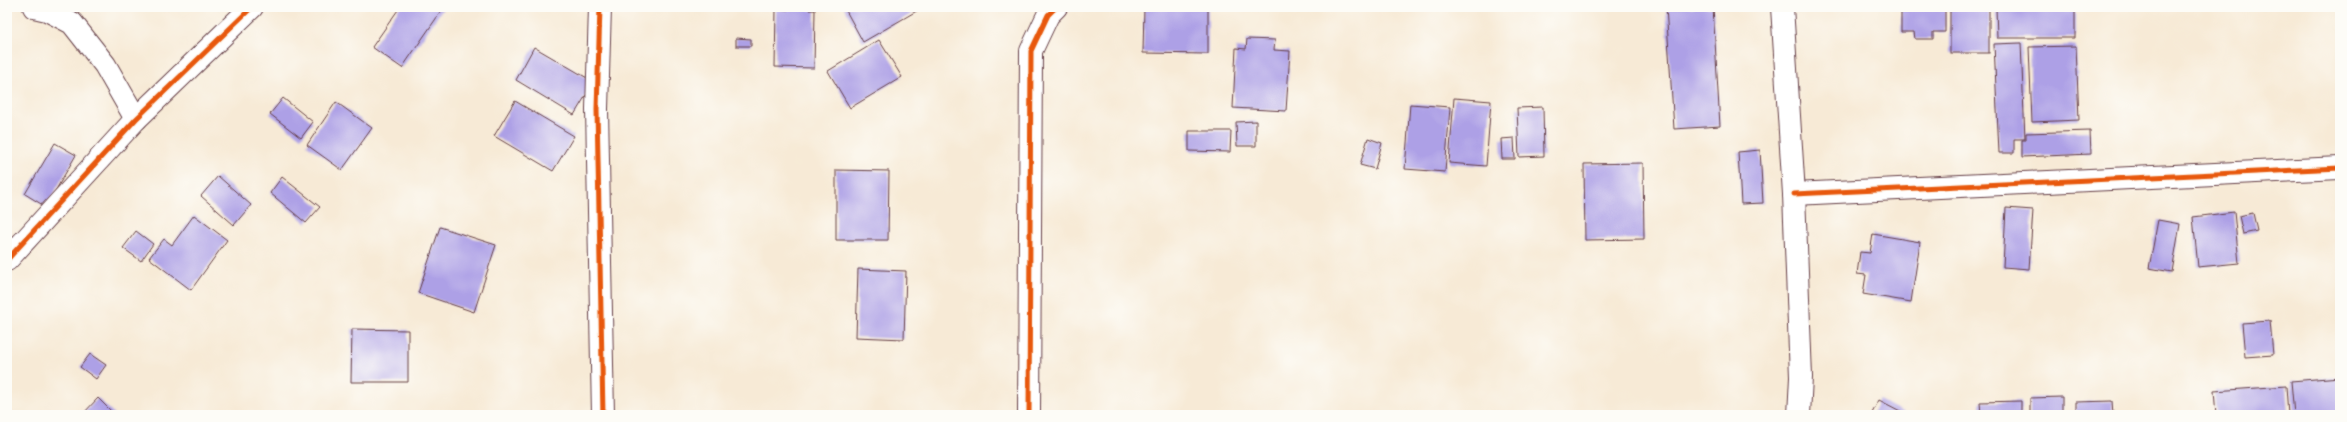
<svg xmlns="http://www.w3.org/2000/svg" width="2347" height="422" font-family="'EB Garamond',serif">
<rect width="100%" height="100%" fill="#fdfcf7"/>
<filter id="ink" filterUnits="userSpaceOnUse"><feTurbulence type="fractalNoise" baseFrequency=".025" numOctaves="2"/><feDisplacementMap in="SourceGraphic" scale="8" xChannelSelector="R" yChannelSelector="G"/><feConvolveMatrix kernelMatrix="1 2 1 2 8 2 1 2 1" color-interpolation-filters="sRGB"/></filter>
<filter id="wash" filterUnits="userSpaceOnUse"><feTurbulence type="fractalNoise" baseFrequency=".012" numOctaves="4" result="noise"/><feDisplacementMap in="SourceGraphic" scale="16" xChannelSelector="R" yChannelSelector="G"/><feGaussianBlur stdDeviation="0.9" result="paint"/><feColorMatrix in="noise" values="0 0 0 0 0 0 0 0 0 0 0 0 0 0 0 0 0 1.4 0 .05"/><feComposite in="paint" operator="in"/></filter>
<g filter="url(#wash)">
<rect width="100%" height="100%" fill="#f7ead6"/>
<g id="blocks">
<!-- building -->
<g fill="#ada0e6">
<path d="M400 7H444L402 68 372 47Z"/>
<path d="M788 7H809V10H815L814 68 775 67 776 9 788 10Z"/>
<path d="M844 7H919L920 9 863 42Z"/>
<path d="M1144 7H1208V54L1143 53Z"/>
<path d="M1232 7H1268V8L1232 9Z"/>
<path d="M1666 7H1713L1720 126 1674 129Z"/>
<path d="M1901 7H1945V32H1933V39H1915L1914 32H1901Z"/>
<rect x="1950" y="7" width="39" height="46"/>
<path d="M1996 7H2075V38H1997Z"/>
<path d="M736 38 751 39V46H736Z"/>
<path d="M1247 39 1275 40 1274 50 1290 51 1286 111 1233 108 1236 48 1246 49Z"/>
<path d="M879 40 902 77 850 108 828 71Z"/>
<path d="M2021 43 2025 139H2014V153H1999L1994 44Z"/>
<path d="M2076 46 2079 120 2032 122 2029 47Z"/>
<path d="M534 47 594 82 574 115 516 80Z"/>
<path d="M283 98 313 122 301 138 270 114Z"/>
<path d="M1454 98 1491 101 1486 166 1449 163Z"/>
<path d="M515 101 574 136 553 171 494 136Z"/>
<path d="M336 102 372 128 342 170 307 145Z"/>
<path d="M1410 104 1450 107 1445 172 1405 169Z"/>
<path d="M1543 107 1544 156 1519 157 1517 108Z"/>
<path d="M1256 121V146H1237L1236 122Z"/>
<path d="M1189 131H1231L1230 152 1189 151Z"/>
<path d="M2090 131 2091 154 2022 157V140H2026V133Z"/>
<path d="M1368 138 1382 143 1375 169 1360 165Z"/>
<path d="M1514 138 1515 159H1502L1501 139Z"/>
<path d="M55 143 76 155 46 207 25 194Z"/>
<path d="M1760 150 1763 203 1741 204 1738 152Z"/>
<path d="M1643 163 1644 239 1585 240 1584 164Z"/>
<path d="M836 170 889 171 888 240H836Z"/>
<path d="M218 176 251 205 234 225 201 196Z"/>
<path d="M282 177 320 207 306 223 270 193Z"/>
<path d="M2006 208 2033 210 2029 269 2003 267Z"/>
<path d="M2234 212 2239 263 2198 267 2193 217Z"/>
<path d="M2253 213 2257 231 2243 234 2239 216Z"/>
<path d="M194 215 227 240 191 290 149 258 164 239 172 245Z"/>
<path d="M2158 220 2180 224 2172 272 2149 268Z"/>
<path d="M440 227 496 245 474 312 418 293Z"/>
<path d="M136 231 153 244 141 261 123 248Z"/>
<path d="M1873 234 1920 242 1911 302 1863 294 1866 275 1857 274 1860 252 1870 253Z"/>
<path d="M858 269 906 271 904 339 856 337Z"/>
<path d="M2270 321 2273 355 2245 357 2242 323Z"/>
<path d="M352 329 408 330V382H351Z"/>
<path d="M90 354 106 365 96 379 80 367Z"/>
<path d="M2340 377V415H2294L2291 381Z"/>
<path d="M2286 386 2288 415H2216L2214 391Z"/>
<path d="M2062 397V415H2030V398Z"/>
<path d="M98 398 115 415H82Z"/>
<path d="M1879 400 1908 415H1871Z"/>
<path d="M2021 401V415H1981L1980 402Z"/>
<path d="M2112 401 2113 415H2076V402Z"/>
<path d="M7 409 15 415H7Z"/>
</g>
</g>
</g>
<g filter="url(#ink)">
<use href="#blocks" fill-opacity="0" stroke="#643d45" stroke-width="1"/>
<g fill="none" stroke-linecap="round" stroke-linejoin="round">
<defs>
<g id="minor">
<path d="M34 7 47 10 72 23 105 65 136 119"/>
<path d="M600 7 597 109 603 415"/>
<path d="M1782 7 1794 194 1801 377 1799 415"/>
<path d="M1794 194 2340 168"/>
<path d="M7 260 136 119 252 7"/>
<path d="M1029 415 1031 51 1048 15 1056 7"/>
</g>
</defs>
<!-- minor casing -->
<use href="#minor" stroke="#643d45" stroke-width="24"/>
<!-- minor -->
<use href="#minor" stroke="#fff" stroke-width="22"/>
<defs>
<g id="cycleway">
<path d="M600 7 597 109 603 415"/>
<path d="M1794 194 2340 168"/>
<path d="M7 260 136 119 252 7"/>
<path d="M1029 415 1031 51 1048 15 1056 7"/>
</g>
</defs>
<!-- cycleway casing -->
<use href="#cycleway" stroke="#fdfcf7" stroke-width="8"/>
<!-- cycleway -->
<use href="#cycleway" stroke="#e8590c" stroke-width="5"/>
</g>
</g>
<!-- margin -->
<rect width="2347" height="422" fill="none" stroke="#fdfcf7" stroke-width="24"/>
</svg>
